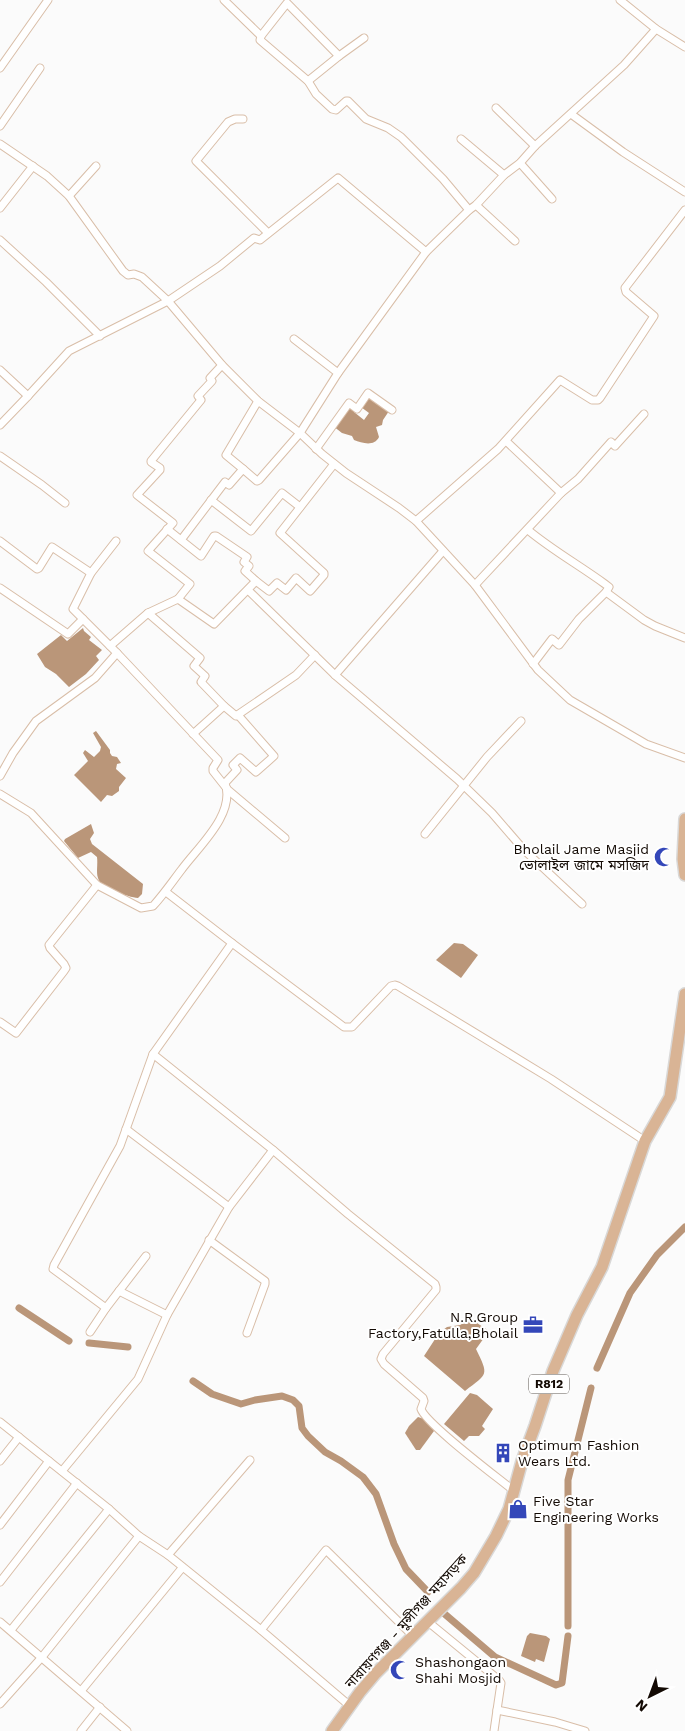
<svg xmlns="http://www.w3.org/2000/svg" width="685" height="1731" font-family="'Work Sans','Noto Sans Bengali',sans-serif">
<rect width="100%" height="100%" fill="#fbfbfb"/>
<!-- water -->
<g fill="#ba9679">
<path d="M369 396 389 411 383 420 382 425 376 427 379 437C374 447 362 443 354 440L352 436 342 433 333 426 349 405 354 410V412L364 420 369 413 361 407Z"/>
<path d="M83 628 84 631 91 637 89 640 102 650 96 656 99 660 86 674 69 687 56 674 45 667 37 654 61 635 67 641Z"/>
<path d="M96 731 110 750V753L112 756 117 757 121 763 117 764 116 769 126 778 119 787V791L112 796 107 795 101 802 74 775 88 761 83 753 85 750 94 757 100 751 101 747 93 733Z"/>
<path d="M91 824 94 833 90 839 92 844 143 884 142 894 138 898C128 897 100 888 98 878 96 872 98 864 97 857L91 852 78 858 64 841 65 839Z"/>
<path d="M454 943 463 944 478 955 461 978 436 960Z"/>
<path d="M471 1319 489 1331 476 1349C489 1376 488 1373 465 1391L424 1356 439 1333 447 1327 460 1325Z"/>
<path d="M470 1393 477 1395 493 1409 482 1426 485 1429 479 1436H469L464 1441 444 1424Z"/>
<path d="M418 1417C424 1418 433 1425 434 1431L420 1450H416L405 1433 409 1426Z"/>
<path d="M530 1633 546 1636 550 1639 544 1662 536 1659 535 1662 521 1656 527 1636Z"/>
</g>
<g fill="none" stroke-linecap="round" stroke-linejoin="round">
<!-- canal -->
<g stroke="#ba9679" stroke-width="7">
<path d="M19 1308 69 1341"/>
<path d="M89 1343 128 1347"/>
<path d="M597 1368 630 1293 657 1255 685 1227"/>
<path d="M193 1381 212 1394 241 1404 255 1400 282 1396 293 1400 299 1406 302 1428 308 1436 325 1452 341 1461 363 1477 376 1494 394 1544 406 1569 428 1592"/>
<path d="M440 1610 495 1657 556 1685 562 1683 568 1636"/>
<path d="M568 1626V1480L591 1388"/>
</g>
<defs>
<g id="street">
<path d="M224 0 261 36 260 40 308 81 316 94 332 109 336 110 346 101H348L366 119 388 128 401 137 443 179 469 210"/>
<path d="M620 0 656 29 685 47"/>
<path d="M261 36 287 3 339 56 308 81"/>
<path d="M339 56 364 38"/>
<path d="M0 68 48 0"/>
<path d="M496 108 535 146"/>
<path d="M571 114 623 152 685 192"/>
<path d="M243 119H235L228 122 196 161 268 233"/>
<path d="M0 126 40 68"/>
<path d="M461 139 504 175"/>
<path d="M0 144 47 176 69 196 123 271 128 275 134 274 142 277 168 301 222 365 258 401 300 433 322 454 346 473 399 508 416 521 475 585 538 670 570 700 646 744 685 758"/>
<path d="M520 163 552 199"/>
<path d="M69 196 96 166"/>
<path d="M476 205 515 241"/>
<path d="M0 208 33 166"/>
<path d="M0 240 46 282 100 336"/>
<path d="M0 370 28 396"/>
<path d="M338 373 426 252 469 210 476 205 504 175 520 163 535 146 624 65 656 29"/>
<path d="M0 425 28 396 69 351 168 301 220 266 254 238 260 240 338 178 426 252"/>
<path d="M506 441 561 493 578 479 611 442 615 446 644 414"/>
<path d="M316 449 349 403 357 409 368 393 392 410"/>
<path d="M0 456 42 485 65 503"/>
<path d="M243 469 226 455 258 401"/>
<path d="M211 500 251 531 282 493 300 507"/>
<path d="M416 521 498 449 560 380 592 400H598L600 398 654 316 626 292 625 288 685 210"/>
<path d="M167 529 201 556 214 536H216L247 557 244 562 249 566 245 571 256 581"/>
<path d="M528 530C552 550 579 565 605 584L609 587 606 592"/>
<path d="M181 540 225 482 229 485 243 469 257 481 259 480 300 433 338 373 294 339"/>
<path d="M0 541 37 569 39 568 52 547 91 573"/>
<path d="M475 585 561 493"/>
<path d="M0 588 68 634 83 619"/>
<path d="M248 590 335 675 457 779 492 813 524 850 582 904"/>
<path d="M178 599 190 584 148 551 173 523 137 495 160 470V468L151 462V461L201 400 198 396 212 381 210 378 222 365"/>
<path d="M148 613 200 658 194 666 205 676 201 682 224 706"/>
<path d="M110 646 148 613 178 599 214 624 256 581 269 591 277 583 286 590 296 578 310 591 311 590 324 575V573L280 533 334 464"/>
<path d="M117 653 218 760 213 768V771L228 790 285 838"/>
<path d="M533 664 552 639 559 645 579 619 606 592 644 620 655 626 685 638"/>
<path d="M335 675 443 551"/>
<path d="M193 734 224 706 236 716 296 675 315 655"/>
<path d="M0 776 13 753 36 721 95 678 117 653 73 609 91 573 116 541"/>
<path d="M0 794 31 813 97 885 141 908 153 906C164 894 172 882 182 869 198 847 236 814 225 783L237 770 233 765 240 758 256 772 274 756 238 715"/>
<path d="M425 834 487 757 521 721"/>
<path d="M166 892 232 943 344 1027H352L391 986 395 985 398 986 551 1079 645 1141"/>
<path d="M0 1022 16 1033 64 971 66 968 64 964 50 948 49 945 97 885"/>
<path d="M153 1054 273 1150 348 1214 435 1284 436 1287V1290L383 1354 381 1359 384 1364 423 1398 424 1401 421 1409C426 1424 497 1477 514 1491"/>
<path d="M126 1129 229 1207"/>
<path d="M209 1240 265 1281V1284L247 1333"/>
<path d="M146 1256 106 1308 53 1269 54 1265 120 1146 153 1054 232 943"/>
<path d="M119 1291 167 1315 229 1207 273 1150"/>
<path d="M90 1332 106 1308"/>
<path d="M0 1422 109 1509 139 1536 168 1555 261 1630 350 1706"/>
<path d="M0 1461 19 1437"/>
<path d="M62 1471 138 1379 167 1315"/>
<path d="M0 1525 49 1461"/>
<path d="M168 1555 250 1460"/>
<path d="M0 1582 77 1483"/>
<path d="M427 1621 499 1680 501 1683 497 1710 555 1722 585 1731"/>
<path d="M0 1622 127 1731"/>
<path d="M11 1630 109 1509"/>
<path d="M261 1630 326 1550 413 1636"/>
<path d="M81 1691 182 1568"/>
<path d="M0 1704 42 1657 139 1536"/>
<path d="M81 1731 100 1707"/>
<path d="M494 1731 497 1710"/>
</g>
<g id="primary">
<path d="M685 819 683 859 685 875"/>
<path d="M332 1731 360 1692 376 1673 461 1588 474 1573 496 1536 509 1509 522 1461 535 1426 553 1371 577 1315 602 1267 645 1141 670 1097 685 994"/>
</g>
</defs>
<!-- street casing -->
<use href="#street" stroke="#d9bea8" stroke-width="9"/>
<!-- primary casing -->
<use href="#primary" stroke="#d9d8d7" stroke-width="14"/>
<!-- street -->
<use href="#street" stroke="#fff" stroke-width="7"/>
<!-- primary -->
<use href="#primary" stroke="#d9b495" stroke-width="11"/>
</g>
<!-- icons -->
<defs>
<symbol id="mosque-bare" viewBox="-9 -9 18 18"><path d="M3.5-4.9A6 6 0 1 0 3.5 4.9A5 5 0 1 1 3.5-4.9Z" fill="#3447b9" stroke="#fff" stroke-width="2.5" paint-order="stroke"/></symbol>
<symbol id="office-bare" viewBox="-9 -9 18 18"><path d="M-6-3h4V-5.5h4V-3h4V5H-6ZM-1-4.5V-3h2v-1.5ZM-6 0V1H6V0Z" fill="#3447b9" stroke="#fff" stroke-width="2.5" paint-order="stroke"/></symbol>
<symbol id="building-bare" viewBox="-9 -9 18 18"><path d="M-4-6H4V6H1V3H-1V6H-4ZM-2.5-4.3h1.7v1.8h-1.7ZM.8-4.3h1.7v1.8H.8ZM-2.5-1h1.7V.8h-1.7ZM.8-1h1.7V.8H.8Z" fill="#3447b9" stroke="#fff" stroke-width="2.5" paint-order="stroke"/></symbol>
<symbol id="shop-bare" viewBox="-9 -9 18 18"><path d="M-5-2.5h2.3a2.7 3.5 0 0 1 5.4 0H5L5.5 6h-11ZM-1.5-2.5h3a1.5 2.3 0 0 0-3 0Z" fill="#3447b9" stroke="#fff" stroke-width="2.5" paint-order="stroke"/></symbol>
</defs>
<g fill-rule="evenodd">
<use href="#mosque-bare" x="650" y="843" width="28" height="28"/>
<use href="#office-bare" x="519" y="1311" width="28" height="28"/>
<use href="#building-bare" x="489" y="1439" width="28" height="28"/>
<use href="#shop-bare" x="504" y="1495" width="28" height="28"/>
<use href="#mosque-bare" x="386" y="1656" width="28" height="28"/>
</g>
<g text-anchor="middle" stroke-width="4" stroke-linejoin="round" paint-order="stroke">
<!-- shield labels -->
<rect fill="#fff" stroke="#5a544f" stroke-width="1" x="529" y="1374.5" width="40" height="19" rx="4"/>
<g font-size="12" font-weight="bold" fill="#130a04">
<text x="549" y="1388">R812</text>
</g>
<!-- poi labels -->
<g font-size="14" fill="#130a04" stroke="#fff" text-anchor="start">
<text x="649" y="854" text-anchor="end">Bholail Jame Masjid<tspan x="649" dy="16">ভোলাইল জামে মসজিদ</tspan></text>
<text x="518" y="1322" text-anchor="end">N.R.Group<tspan x="518" dy="16">Factory,Fatulla,Bholail</tspan></text>
<text x="518" y="1450">Optimum Fashion<tspan x="518" dy="16">Wears Ltd.</tspan></text>
<text x="533" y="1506">Five Star<tspan x="533" dy="16">Engineering Works</tspan></text>
<text x="415" y="1667">Shashongaon<tspan x="415" dy="16">Shahi Mosjid</tspan></text>
</g>
<!-- street labels -->
<g font-size="14" fill="#130a04" stroke="#fff">
<text transform="translate(406 1621) rotate(-48)" y="5">নারায়ণগঞ্জ - মুন্সীগঞ্জ মহাসড়ক</text>
</g>
</g>
<!-- north arrow -->
<g transform="translate(650 1696) rotate(222)" stroke="#ffffff" stroke-width="4" paint-order="stroke">
<path d="M0-4L9 19L0 12L-9 19Z" fill="#130a04"/>
<text y="-8" font-size="14" font-weight="bold" text-anchor="middle" fill="#130a04">N</text>
</g>
</svg>
